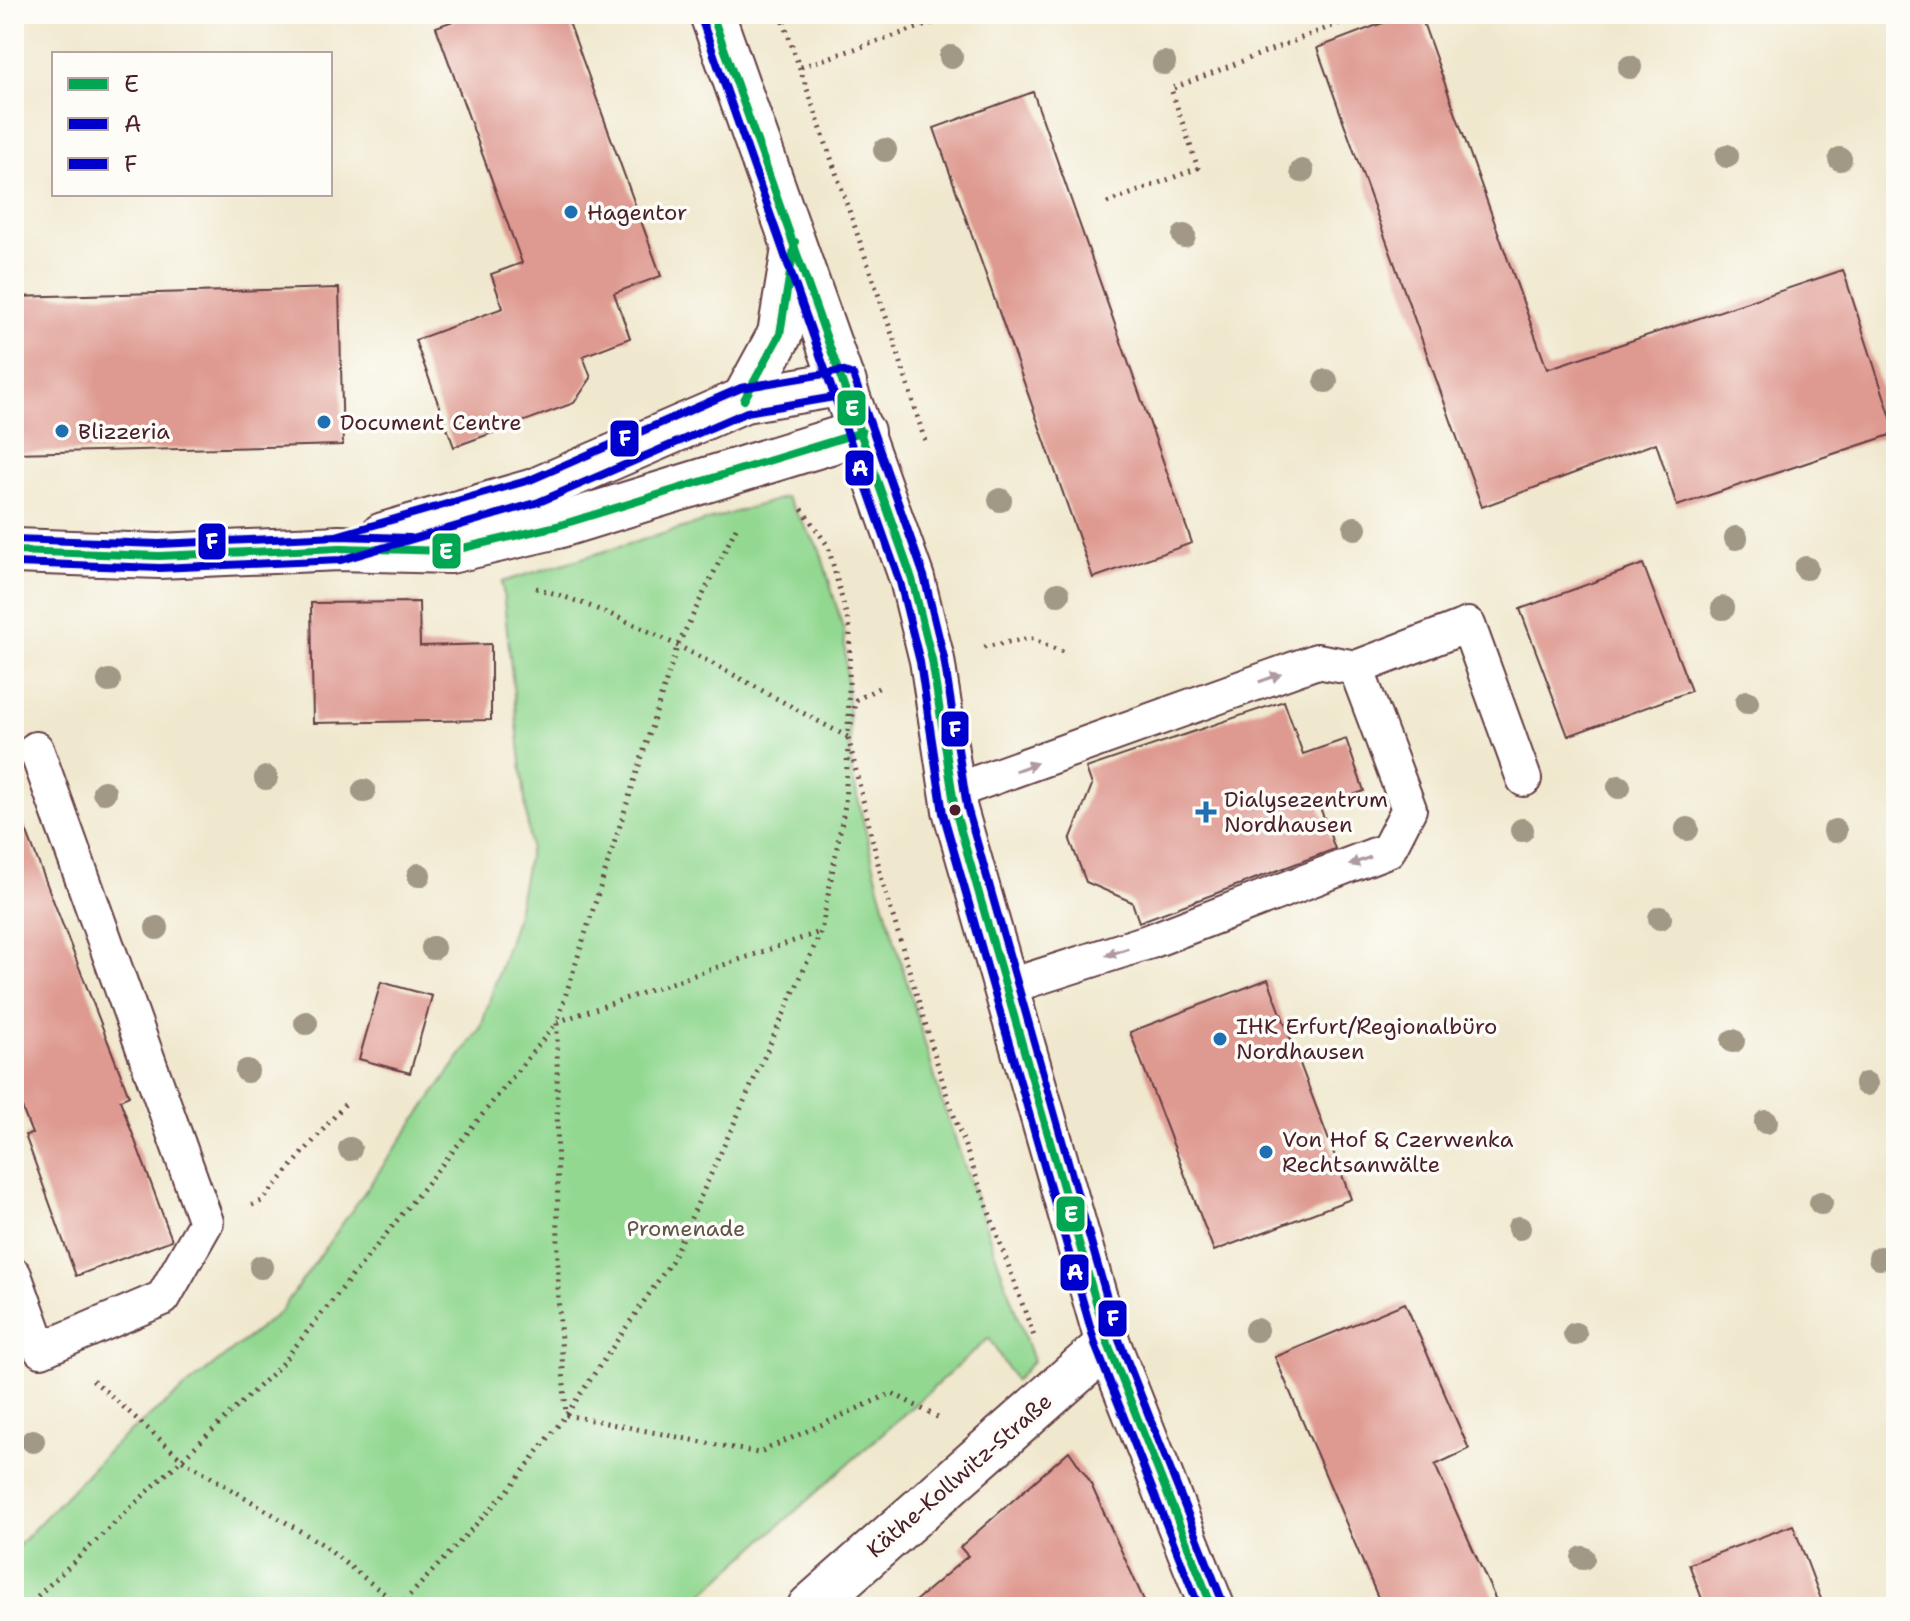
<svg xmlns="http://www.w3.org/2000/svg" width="1910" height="1621" font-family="'Shantell Sans',sans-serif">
<rect width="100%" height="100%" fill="#fdfcf7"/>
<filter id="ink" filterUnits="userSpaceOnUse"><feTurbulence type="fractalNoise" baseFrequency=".0125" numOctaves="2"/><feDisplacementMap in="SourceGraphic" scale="16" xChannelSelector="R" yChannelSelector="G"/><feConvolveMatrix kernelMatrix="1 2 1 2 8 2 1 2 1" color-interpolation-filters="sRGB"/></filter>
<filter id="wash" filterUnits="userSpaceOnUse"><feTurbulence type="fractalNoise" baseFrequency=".006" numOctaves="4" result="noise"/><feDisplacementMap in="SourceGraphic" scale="32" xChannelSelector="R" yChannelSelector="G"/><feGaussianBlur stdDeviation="1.8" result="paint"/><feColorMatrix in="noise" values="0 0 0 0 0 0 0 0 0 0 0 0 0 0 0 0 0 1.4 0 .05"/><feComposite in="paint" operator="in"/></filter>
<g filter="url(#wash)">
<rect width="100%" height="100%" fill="#f0e8ce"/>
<!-- green -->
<path fill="#92d891" stroke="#6e7c5e" stroke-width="2" d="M786 497 820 550 844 632 852 774 879 887 942 1102 1033 1361 1015 1381 989 1338 688 1607H14V1550L115 1444 280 1312 481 1027 516 918 530 847 502 582Z"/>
<g id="blocks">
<!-- building -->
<g fill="#de9990">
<path d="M473 14H566L661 276 614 293 630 338 583 356 591 378 574 403 454 447 415 340 503 308 491 274 522 263 436 27Z"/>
<path d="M1406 14H1420L1547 369 1843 270 1896 433 1677 506 1656 443 1482 507 1317 48Z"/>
<path d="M1033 92 1192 543 1093 578 934 128Z"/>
<path d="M339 288 343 445 14 453V297Z"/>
<path d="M1643 564 1691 691 1568 736 1520 609Z"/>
<path d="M419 602 420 646 491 644V720L313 723 311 603Z"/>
<path d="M1284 701 1303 754 1346 739 1364 791 1320 807 1335 849 1139 922 1132 902 1086 882 1070 840 1092 785 1086 768Z"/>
<path d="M17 807 129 1096 120 1100 172 1240 76 1276 25 1135 32 1134 14 1087V808Z"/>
<path d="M1268 979 1351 1199 1214 1251 1130 1032Z"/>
<path d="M381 982 432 996 410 1073 359 1059Z"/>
<path d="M1405 1303 1469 1449 1435 1465 1499 1607H1382L1275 1357Z"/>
<path d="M1069 1451 1089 1480 1147 1607H908L968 1556 960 1547Z"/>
<path d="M1793 1525 1824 1607H1705L1689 1564Z"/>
</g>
</g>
</g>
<g filter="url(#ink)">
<use href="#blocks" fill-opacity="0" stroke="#633d43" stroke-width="2"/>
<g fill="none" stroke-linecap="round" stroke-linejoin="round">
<defs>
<g id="service">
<path d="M1356 668 1468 625 1524 779"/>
<path d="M952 792 1317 661 1356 668 1409 809 1388 850 1151 941 1007 987"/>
<path d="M14 1275 41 1350 163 1298 206 1222 36 749"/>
</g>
<g id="minor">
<path d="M712 14 912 579 932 660 955 810 1108 1344 1212 1607"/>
<path d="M744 400 780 334 794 249"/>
<path d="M383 535 534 491 744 400 844 383"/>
<path d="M14 551 159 556 339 548 450 551 557 526 862 432"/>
<path d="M810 1607 1108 1344"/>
</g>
</defs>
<!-- service casing -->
<use href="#service" stroke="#633d43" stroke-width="38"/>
<!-- minor casing -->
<use href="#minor" stroke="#633d43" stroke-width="48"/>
<!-- path -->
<g stroke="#633d43" stroke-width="5" stroke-dasharray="2 6" stroke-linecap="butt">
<path d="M781 14 893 337 925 441"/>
<path d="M801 67 959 14"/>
<path d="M1107 203 1198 168 1171 89 1363 14"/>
<path d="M802 509 828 546 850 629 848 737 882 880 948 1099 1035 1339"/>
<path d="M736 528 677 647 557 1022 558 1296 566 1415 758 1453 892 1393 941 1419"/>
<path d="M536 588C645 619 748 685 848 737"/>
<path d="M984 647 1030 638 1065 653"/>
<path d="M851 724 856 700 882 686"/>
<path d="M252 1205 262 1201 345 1104"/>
<path d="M93 1380 183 1460 320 1543 400 1606"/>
<path d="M26 1607 278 1368 557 1022 820 932"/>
<path d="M399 1607 510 1488 566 1415 671 1262 821 932 845 805 848 746"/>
</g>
<!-- service -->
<use href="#service" stroke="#fff" stroke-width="34"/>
<!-- minor -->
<use href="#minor" stroke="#fff" stroke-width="44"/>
<defs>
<g id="bus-1">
<path d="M712 14 912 579 932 660 955 810 1108 1344 1212 1607"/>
<path d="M744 400 780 334 795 242"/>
<path d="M14 551 159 556 339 548 450 551 557 526 862 432"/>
</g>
<g id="bus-2">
<path d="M701 18 900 582 920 662 943 813 1096 1347 1199 1607"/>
<path d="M14 563 160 568 341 560 539 502 747 412 846 395"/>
</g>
<g id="bus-3">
<path d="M336 536 530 480 741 388 842 371 853 375 924 576 944 658 967 807 1119 1340 1223 1603"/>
<path d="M14 539 159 544 338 536 410 538"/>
</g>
</defs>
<!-- bus-1 casing -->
<use href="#bus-1" stroke="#fdfcf7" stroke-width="14"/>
<!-- bus-2 casing -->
<use href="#bus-2" stroke="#fdfcf7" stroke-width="14"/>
<!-- bus-3 casing -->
<use href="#bus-3" stroke="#fdfcf7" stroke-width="14"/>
<!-- bus-1 -->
<use href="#bus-1" stroke="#00a651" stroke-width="8"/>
<!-- bus-2 -->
<use href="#bus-2" stroke="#0000cd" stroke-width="8"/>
<!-- bus-3 -->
<use href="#bus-3" stroke="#0000cd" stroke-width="8"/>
</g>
<!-- trees -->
<g fill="#a19885">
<circle cx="951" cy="57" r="12"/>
<circle cx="1164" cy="63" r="12"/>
<circle cx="1630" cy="67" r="12"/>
<circle cx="885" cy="150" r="12"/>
<circle cx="1727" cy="156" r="12"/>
<circle cx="1840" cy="159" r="12"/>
<circle cx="1302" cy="171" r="12"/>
<circle cx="1184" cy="236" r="12"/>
<circle cx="1326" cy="381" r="12"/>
<circle cx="1000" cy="500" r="12"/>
<circle cx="1355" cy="528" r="12"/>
<circle cx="1736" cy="538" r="12"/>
<circle cx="1806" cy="568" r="12"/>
<circle cx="1058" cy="594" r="12"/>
<circle cx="1723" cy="608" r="12"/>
<circle cx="109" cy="681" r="12"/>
<circle cx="1747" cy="702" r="12"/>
<circle cx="266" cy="778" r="12"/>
<circle cx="1619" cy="787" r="12"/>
<circle cx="364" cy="791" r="12"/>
<circle cx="104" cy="792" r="12"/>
<circle cx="1687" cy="829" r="12"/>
<circle cx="1522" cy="830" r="12"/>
<circle cx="1835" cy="831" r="12"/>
<circle cx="419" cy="875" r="12"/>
<circle cx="1660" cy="918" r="12"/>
<circle cx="157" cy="928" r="12"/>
<circle cx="433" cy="948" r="12"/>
<circle cx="306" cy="1023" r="12"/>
<circle cx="1733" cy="1041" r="12"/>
<circle cx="247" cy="1071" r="12"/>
<circle cx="1866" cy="1084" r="12"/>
<circle cx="1766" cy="1122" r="12"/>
<circle cx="350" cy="1149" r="12"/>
<circle cx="1821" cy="1203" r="12"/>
<circle cx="1519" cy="1228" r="12"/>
<circle cx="1880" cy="1258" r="12"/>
<circle cx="261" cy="1267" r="12"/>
<circle cx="1256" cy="1330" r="12"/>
<circle cx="1575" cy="1334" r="12"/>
<circle cx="33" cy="1441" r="12"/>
<circle cx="1583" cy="1558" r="12"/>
</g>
<!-- one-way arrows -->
<defs><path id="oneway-solid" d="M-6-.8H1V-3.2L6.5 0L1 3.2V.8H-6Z" transform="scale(2)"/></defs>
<g fill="#ae9aa0">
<use href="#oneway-solid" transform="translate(1270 678) rotate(-20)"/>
<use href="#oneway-solid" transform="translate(1026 767) rotate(-20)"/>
<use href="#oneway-solid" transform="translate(1360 861) rotate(159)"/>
<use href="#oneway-solid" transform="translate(1117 952) rotate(162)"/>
</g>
</g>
<!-- markers -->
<g fill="#1f6fb2" stroke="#fdfcf7" stroke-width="3">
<circle cx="571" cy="212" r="8"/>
<circle cx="324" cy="422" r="8"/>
<circle cx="62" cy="431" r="8"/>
<path d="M1202 800h8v8h8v8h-8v8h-8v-8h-8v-8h8z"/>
<circle cx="1220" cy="1039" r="8"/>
<circle cx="1266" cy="1152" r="8"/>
</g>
<circle fill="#4a1f2b" stroke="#fdfcf7" stroke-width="3" cx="955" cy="810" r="7"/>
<g text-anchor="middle" stroke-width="7" stroke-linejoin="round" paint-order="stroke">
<!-- poi labels -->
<g font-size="22" fill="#4a1f2b" stroke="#fdfcf7" text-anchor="start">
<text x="587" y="220">Hagentor</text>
<text x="340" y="430">Document Centre</text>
<text x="78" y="439">Blizzeria</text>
<text x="1224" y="807">Dialysezentrum<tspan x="1224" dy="25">Nordhausen</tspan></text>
<text x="1236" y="1034">IHK Erfurt/Regionalbüro<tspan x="1236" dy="25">Nordhausen</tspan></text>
<text x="1282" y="1147">Von Hof &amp; Czerwenka<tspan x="1282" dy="25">Rechtsanwälte</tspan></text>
</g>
<!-- park labels -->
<g font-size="22" fill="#60564a" stroke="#fdfcf7">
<text x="686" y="1236">Promenade</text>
</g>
<!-- street labels -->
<g font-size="22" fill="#4a1f2b" stroke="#fdfcf7">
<text transform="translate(959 1475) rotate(-41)" y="8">Käthe-Kollwitz-Straße</text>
</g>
</g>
<g stroke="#fdfcf7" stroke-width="3">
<rect x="836" y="389" width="31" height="38" rx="8" fill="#00a651"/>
<rect x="609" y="419" width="31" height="39" rx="8" fill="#0000cd"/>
<rect x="844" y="449" width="31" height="38" rx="8" fill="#0000cd"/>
<rect x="197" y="522" width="30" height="39" rx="8" fill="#0000cd"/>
<rect x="431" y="532" width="31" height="38" rx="8" fill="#00a651"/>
<rect x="940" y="710" width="30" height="38" rx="8" fill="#0000cd"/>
<rect x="1055" y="1195" width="31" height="38" rx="8" fill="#00a651"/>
<rect x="1059" y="1253" width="31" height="39" rx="8" fill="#0000cd"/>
<rect x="1097" y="1299" width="31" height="39" rx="8" fill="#0000cd"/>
</g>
<g font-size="22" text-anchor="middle" font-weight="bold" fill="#fff">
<text x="852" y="416">E</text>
<text x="625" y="446">F</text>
<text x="860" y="476">A</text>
<text x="212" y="549">F</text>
<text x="446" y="559">E</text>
<text x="955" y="737">F</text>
<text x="1071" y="1222">E</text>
<text x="1075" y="1280">A</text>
<text x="1113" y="1326">F</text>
</g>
<!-- margin -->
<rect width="1910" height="1621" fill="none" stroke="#fdfcf7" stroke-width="48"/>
<!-- legend -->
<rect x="52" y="52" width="280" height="144" fill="#fdfcf7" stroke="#b5a4a5" stroke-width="2"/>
<rect x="68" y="78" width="40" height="12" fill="#00a651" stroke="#b5a4a5" stroke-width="2"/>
<text x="124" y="92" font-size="24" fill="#4a1f2b">E</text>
<rect x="68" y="118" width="40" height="12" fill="#0000cd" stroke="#b5a4a5" stroke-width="2"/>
<text x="124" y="132" font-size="24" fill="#4a1f2b">A</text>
<rect x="68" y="158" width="40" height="12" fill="#0000cd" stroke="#b5a4a5" stroke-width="2"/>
<text x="124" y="172" font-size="24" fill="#4a1f2b">F</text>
</svg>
